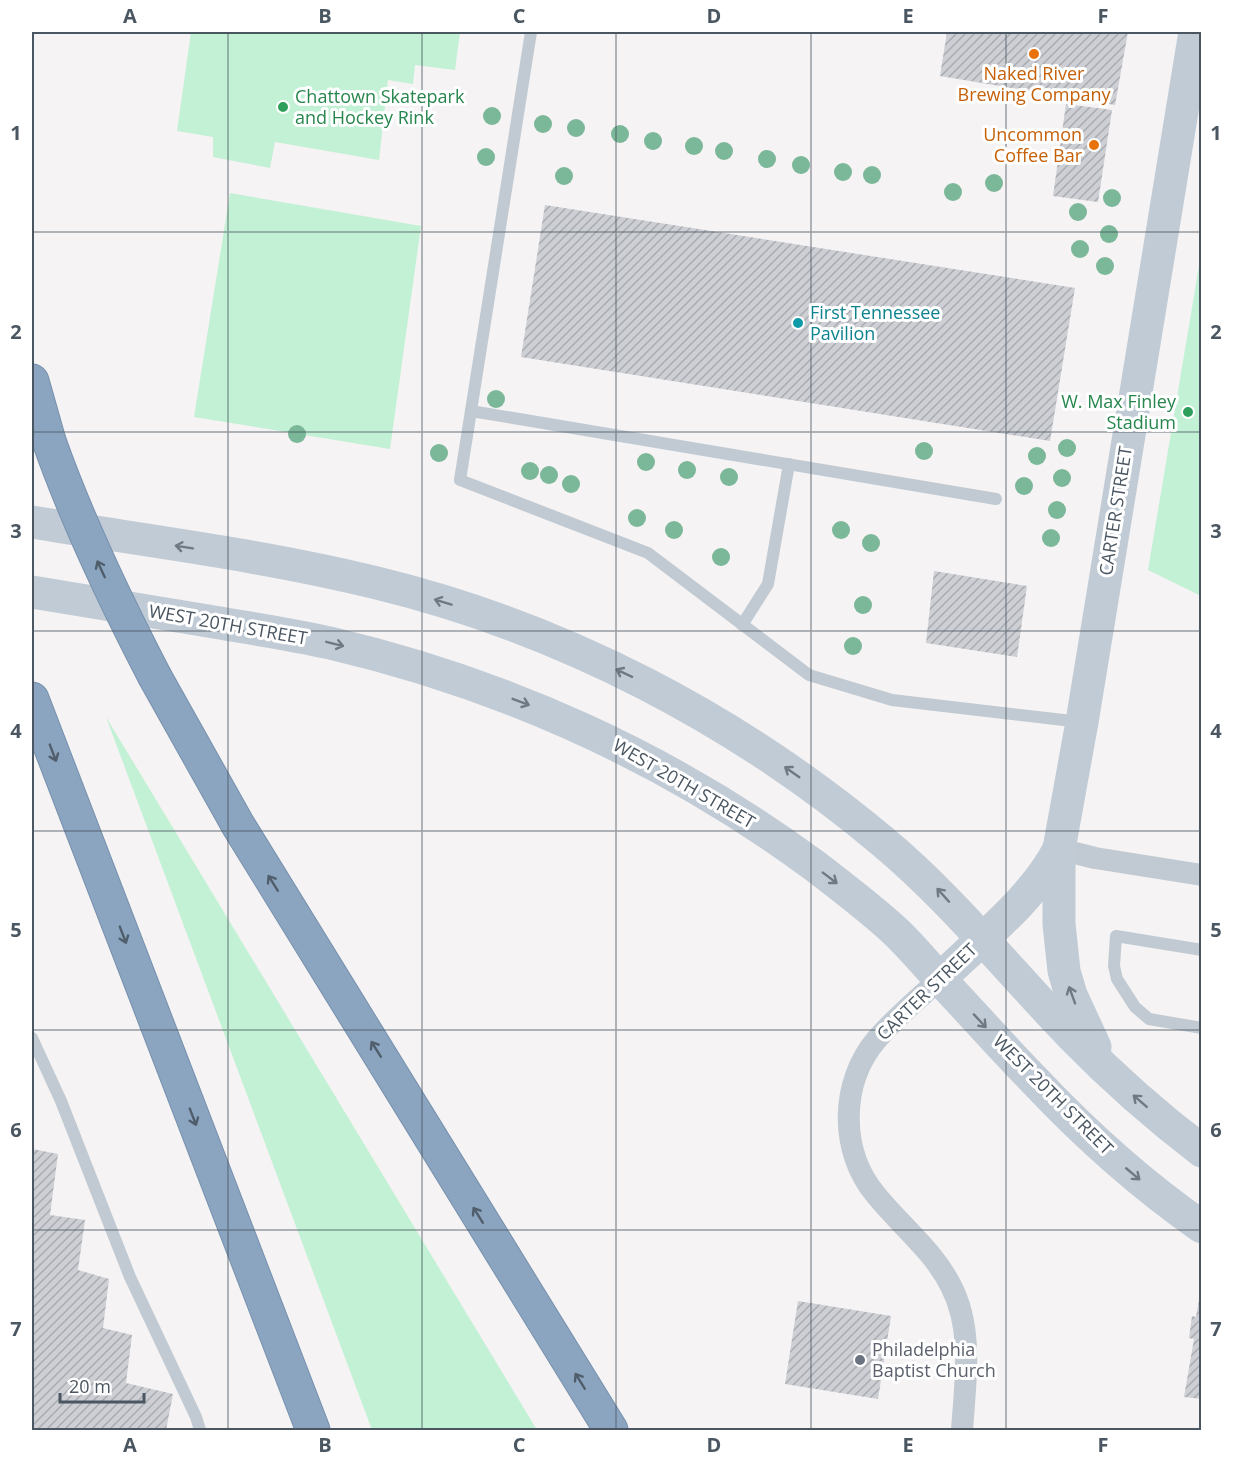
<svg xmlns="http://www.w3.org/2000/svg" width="1233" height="1462" font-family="'Open Sans',sans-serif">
<defs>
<pattern id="building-hatch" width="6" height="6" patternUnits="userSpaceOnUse" patternTransform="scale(1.5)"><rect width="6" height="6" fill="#cdcfd5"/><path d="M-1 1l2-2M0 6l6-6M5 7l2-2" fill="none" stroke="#a8abb0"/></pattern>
</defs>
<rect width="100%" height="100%" fill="#f5f3f3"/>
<!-- green -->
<g fill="#c3f1d5">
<path d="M191 32H460L455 70 415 65 413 84 388 80 379 160 275 142 270 168 213 157V137L177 131Z"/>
<path d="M230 193 421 226 390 449 194 417Z"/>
<path d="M1201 254 1202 596H1201L1148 570Z"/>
<path d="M106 717 537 1430H372Z"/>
</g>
<!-- building -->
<g fill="url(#building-hatch)">
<path d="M947 32H1128L1115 105 940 76Z"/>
<path d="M1066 104 1112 110 1098 202 1053 196Z"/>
<path d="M545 205 1075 288 1050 441 521 357Z"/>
<path d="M934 571 1027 586 1017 657 926 643Z"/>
<path d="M32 1149 58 1154 50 1215 85 1220 78 1270 109 1279 103 1328 132 1335 126 1383 173 1394 166 1430H32Z"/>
<path d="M1200 1294H1202V1399L1184 1397 1194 1339 1189 1338 1192 1316 1196 1317Z"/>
<path d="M798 1301 891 1316 878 1399 785 1384Z"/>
</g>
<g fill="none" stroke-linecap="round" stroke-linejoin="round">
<defs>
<g id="highway">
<path d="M32 381 49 441"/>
<path d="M155 677 238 825 611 1430"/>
<path d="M32 699 313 1430"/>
</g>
</defs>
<!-- highway casing -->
<use href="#highway" stroke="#7690ad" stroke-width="35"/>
<!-- lane -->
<g stroke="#c1cad2" stroke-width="12">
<path d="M531 32 460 480 648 553 809 675 892 700 1081 722"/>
<path d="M471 411 996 499"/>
<path d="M742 625 768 584 789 464"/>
<path d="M1202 950 1116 936 1114 966 1117 979 1135 1007 1149 1019 1202 1028"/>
<path d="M32 1038 61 1101 130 1277 196 1417 200 1430"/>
</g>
<!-- street -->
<g stroke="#c1cad2" stroke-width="22">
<path d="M1059 849 1095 858 1202 875"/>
<path d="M940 979C919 998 896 1017 877 1039 840 1082 839 1151 876 1195 901 1226 933 1250 951 1286 974 1330 965 1384 962 1430"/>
</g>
<!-- secondary -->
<g stroke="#c1cbd6" stroke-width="33">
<path d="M32 522C147 541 264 555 377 583 562 628 736 719 881 840 952 899 1009 971 1073 1037 1113 1078 1156 1116 1202 1151"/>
<path d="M32 592C90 601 149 611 208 621 249 628 290 634 330 643 505 684 670 759 815 866 842 887 870 908 895 931 910 945 923 961 937 976 970 1011 1002 1047 1036 1082 1086 1135 1142 1185 1202 1227"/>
<path d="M940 979C980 940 1034 898 1059 849"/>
<path d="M1095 1047 1071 995 1064 971 1059 924V849L1082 722 1195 32"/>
</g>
<!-- highway -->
<use href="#highway" stroke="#8ba5c1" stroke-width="33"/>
<defs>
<path id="highway-bridge" d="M49 441C78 523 115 600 155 677"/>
</defs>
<!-- highway-bridge casing -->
<use href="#highway-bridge" stroke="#7690ad" stroke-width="35" stroke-linecap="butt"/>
<!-- highway-bridge -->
<use href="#highway-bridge" stroke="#8ba5c1" stroke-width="33"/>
</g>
<!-- trees -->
<g fill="#7bb799">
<circle cx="492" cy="116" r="9"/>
<circle cx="543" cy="124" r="9"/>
<circle cx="576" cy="128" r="9"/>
<circle cx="620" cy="134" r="9"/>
<circle cx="653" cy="141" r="9"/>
<circle cx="694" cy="146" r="9"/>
<circle cx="724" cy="151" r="9"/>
<circle cx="486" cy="157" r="9"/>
<circle cx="767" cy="159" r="9"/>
<circle cx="801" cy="165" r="9"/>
<circle cx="843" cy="172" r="9"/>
<circle cx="872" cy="175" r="9"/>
<circle cx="564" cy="176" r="9"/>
<circle cx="994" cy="183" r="9"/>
<circle cx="953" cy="192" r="9"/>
<circle cx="1112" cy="198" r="9"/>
<circle cx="1078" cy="212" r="9"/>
<circle cx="1109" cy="234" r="9"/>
<circle cx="1080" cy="249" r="9"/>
<circle cx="1105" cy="266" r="9"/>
<circle cx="496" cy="399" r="9"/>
<circle cx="297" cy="434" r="9"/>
<circle cx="1067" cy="448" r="9"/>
<circle cx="924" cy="451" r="9"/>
<circle cx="439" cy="453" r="9"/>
<circle cx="1037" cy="456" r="9"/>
<circle cx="646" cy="462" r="9"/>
<circle cx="687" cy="470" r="9"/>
<circle cx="530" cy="471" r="9"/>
<circle cx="549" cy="475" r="9"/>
<circle cx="729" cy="477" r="9"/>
<circle cx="1062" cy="478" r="9"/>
<circle cx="571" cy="484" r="9"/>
<circle cx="1024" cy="486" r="9"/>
<circle cx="1057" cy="510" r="9"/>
<circle cx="637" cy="518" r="9"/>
<circle cx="674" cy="530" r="9"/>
<circle cx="841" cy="530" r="9"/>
<circle cx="1051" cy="538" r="9"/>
<circle cx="871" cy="543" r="9"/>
<circle cx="721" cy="557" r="9"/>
<circle cx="863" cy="605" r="9"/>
<circle cx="853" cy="646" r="9"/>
</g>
<!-- one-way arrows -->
<defs><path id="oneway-shaft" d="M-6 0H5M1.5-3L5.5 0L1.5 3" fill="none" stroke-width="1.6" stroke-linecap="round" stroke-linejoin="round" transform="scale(1.5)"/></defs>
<g stroke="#6e7984">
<use href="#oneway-shaft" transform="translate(184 547) rotate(-171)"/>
<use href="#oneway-shaft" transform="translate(443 602) rotate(-163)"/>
<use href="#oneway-shaft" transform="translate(335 644) rotate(14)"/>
<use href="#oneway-shaft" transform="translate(624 673) rotate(-155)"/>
<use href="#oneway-shaft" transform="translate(521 702) rotate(21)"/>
<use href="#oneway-shaft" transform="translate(792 772) rotate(-145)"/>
<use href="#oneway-shaft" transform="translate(830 878) rotate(37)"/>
<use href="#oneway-shaft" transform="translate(943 895) rotate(-132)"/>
<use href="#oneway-shaft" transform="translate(1072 995) rotate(-110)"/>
<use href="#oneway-shaft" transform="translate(980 1021) rotate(47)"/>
<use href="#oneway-shaft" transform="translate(1140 1101) rotate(-139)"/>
<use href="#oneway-shaft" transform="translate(1133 1174) rotate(40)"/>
</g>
<g stroke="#505e6b">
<use href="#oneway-shaft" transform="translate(101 569) rotate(-115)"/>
<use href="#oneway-shaft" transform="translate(53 753) rotate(69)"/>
<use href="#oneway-shaft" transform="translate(273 883) rotate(-122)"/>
<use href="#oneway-shaft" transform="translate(123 935) rotate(69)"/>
<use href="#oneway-shaft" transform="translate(376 1049) rotate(-122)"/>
<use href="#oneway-shaft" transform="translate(193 1117) rotate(69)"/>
<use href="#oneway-shaft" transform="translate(478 1215) rotate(-122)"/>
<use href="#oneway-shaft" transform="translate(580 1381) rotate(-122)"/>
</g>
<!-- grid -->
<path fill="none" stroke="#4a5661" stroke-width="1.5" stroke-opacity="0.55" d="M228 32V1430M422 32V1430M616 32V1430M811 32V1430M1006 32V1430M32 232H1202M32 432H1202M32 631H1202M32 831H1202M32 1030H1202M32 1230H1202"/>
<!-- markers -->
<g fill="#e8710a" stroke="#fff" stroke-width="2">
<circle cx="1034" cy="54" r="6"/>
<circle cx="1094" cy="145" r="6"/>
</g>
<g fill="#2e9e5b" stroke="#fff" stroke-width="2">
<circle cx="283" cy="107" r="6"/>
<circle cx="1188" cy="412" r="6"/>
</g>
<circle fill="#0f9aa8" stroke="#fff" stroke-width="2" cx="798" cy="323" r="6"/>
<circle fill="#6b7280" stroke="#fff" stroke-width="2" cx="860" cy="1360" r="6"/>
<g text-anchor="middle" stroke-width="6" stroke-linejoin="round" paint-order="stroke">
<!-- food labels -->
<g font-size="18" fill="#c56008" stroke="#fff">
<text x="1034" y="80">Naked River<tspan x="1034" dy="21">Brewing Company</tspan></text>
<text x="1082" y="141" text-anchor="end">Uncommon<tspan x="1082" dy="21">Coffee Bar</tspan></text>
</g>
<!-- leisure labels -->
<g font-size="18" fill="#27864d" stroke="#fff" text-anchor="start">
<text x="295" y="103">Chattown Skatepark<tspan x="295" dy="21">and Hockey Rink</tspan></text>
<text x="1176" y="408" text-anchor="end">W. Max Finley<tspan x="1176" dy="21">Stadium</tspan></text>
</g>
<!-- culture labels -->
<g font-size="18" fill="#0d838f" stroke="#fff" text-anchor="start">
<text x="810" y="319">First Tennessee<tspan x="810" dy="21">Pavilion</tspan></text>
</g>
<!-- street labels -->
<g font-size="18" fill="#4a5661" stroke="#fff">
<text transform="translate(1116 511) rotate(-81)" y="6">CARTER STREET</text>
<text transform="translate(228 625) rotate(10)" y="6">WEST 20TH STREET</text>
<text transform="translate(684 784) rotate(30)" y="6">WEST 20TH STREET</text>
<text transform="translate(927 992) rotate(-44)" y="6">CARTER STREET</text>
<text transform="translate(1053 1095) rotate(45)" y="6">WEST 20TH STREET</text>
</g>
<!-- worship labels -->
<g font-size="18" fill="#5b616d" stroke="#fff" text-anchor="start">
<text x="872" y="1356">Philadelphia<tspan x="872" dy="21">Baptist Church</tspan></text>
</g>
</g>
<!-- border -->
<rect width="1233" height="1462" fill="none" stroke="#ffffff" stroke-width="66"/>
<!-- scale -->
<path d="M60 1393v9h84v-9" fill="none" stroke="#4a5661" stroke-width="3"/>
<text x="69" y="1393" font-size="18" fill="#4a5661" stroke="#ffffff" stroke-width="4.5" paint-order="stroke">20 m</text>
<rect x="33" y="33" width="1167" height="1396" fill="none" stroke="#4a5661" stroke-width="2"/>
<g font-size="20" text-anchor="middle" font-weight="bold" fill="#4a5661">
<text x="130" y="23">A</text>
<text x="325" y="23">B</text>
<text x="519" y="23">C</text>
<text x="714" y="23">D</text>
<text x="908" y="23">E</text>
<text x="1103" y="23">F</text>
<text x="16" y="140">1</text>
<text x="1216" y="140">1</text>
<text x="16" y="339">2</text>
<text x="1216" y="339">2</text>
<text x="16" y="538">3</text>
<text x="1216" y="538">3</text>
<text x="16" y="738">4</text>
<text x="1216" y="738">4</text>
<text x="16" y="937">5</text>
<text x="1216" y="937">5</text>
<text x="16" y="1137">6</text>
<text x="1216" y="1137">6</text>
<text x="16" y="1336">7</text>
<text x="1216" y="1336">7</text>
<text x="130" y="1452">A</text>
<text x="325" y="1452">B</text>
<text x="519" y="1452">C</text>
<text x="714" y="1452">D</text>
<text x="908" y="1452">E</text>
<text x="1103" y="1452">F</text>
</g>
</svg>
